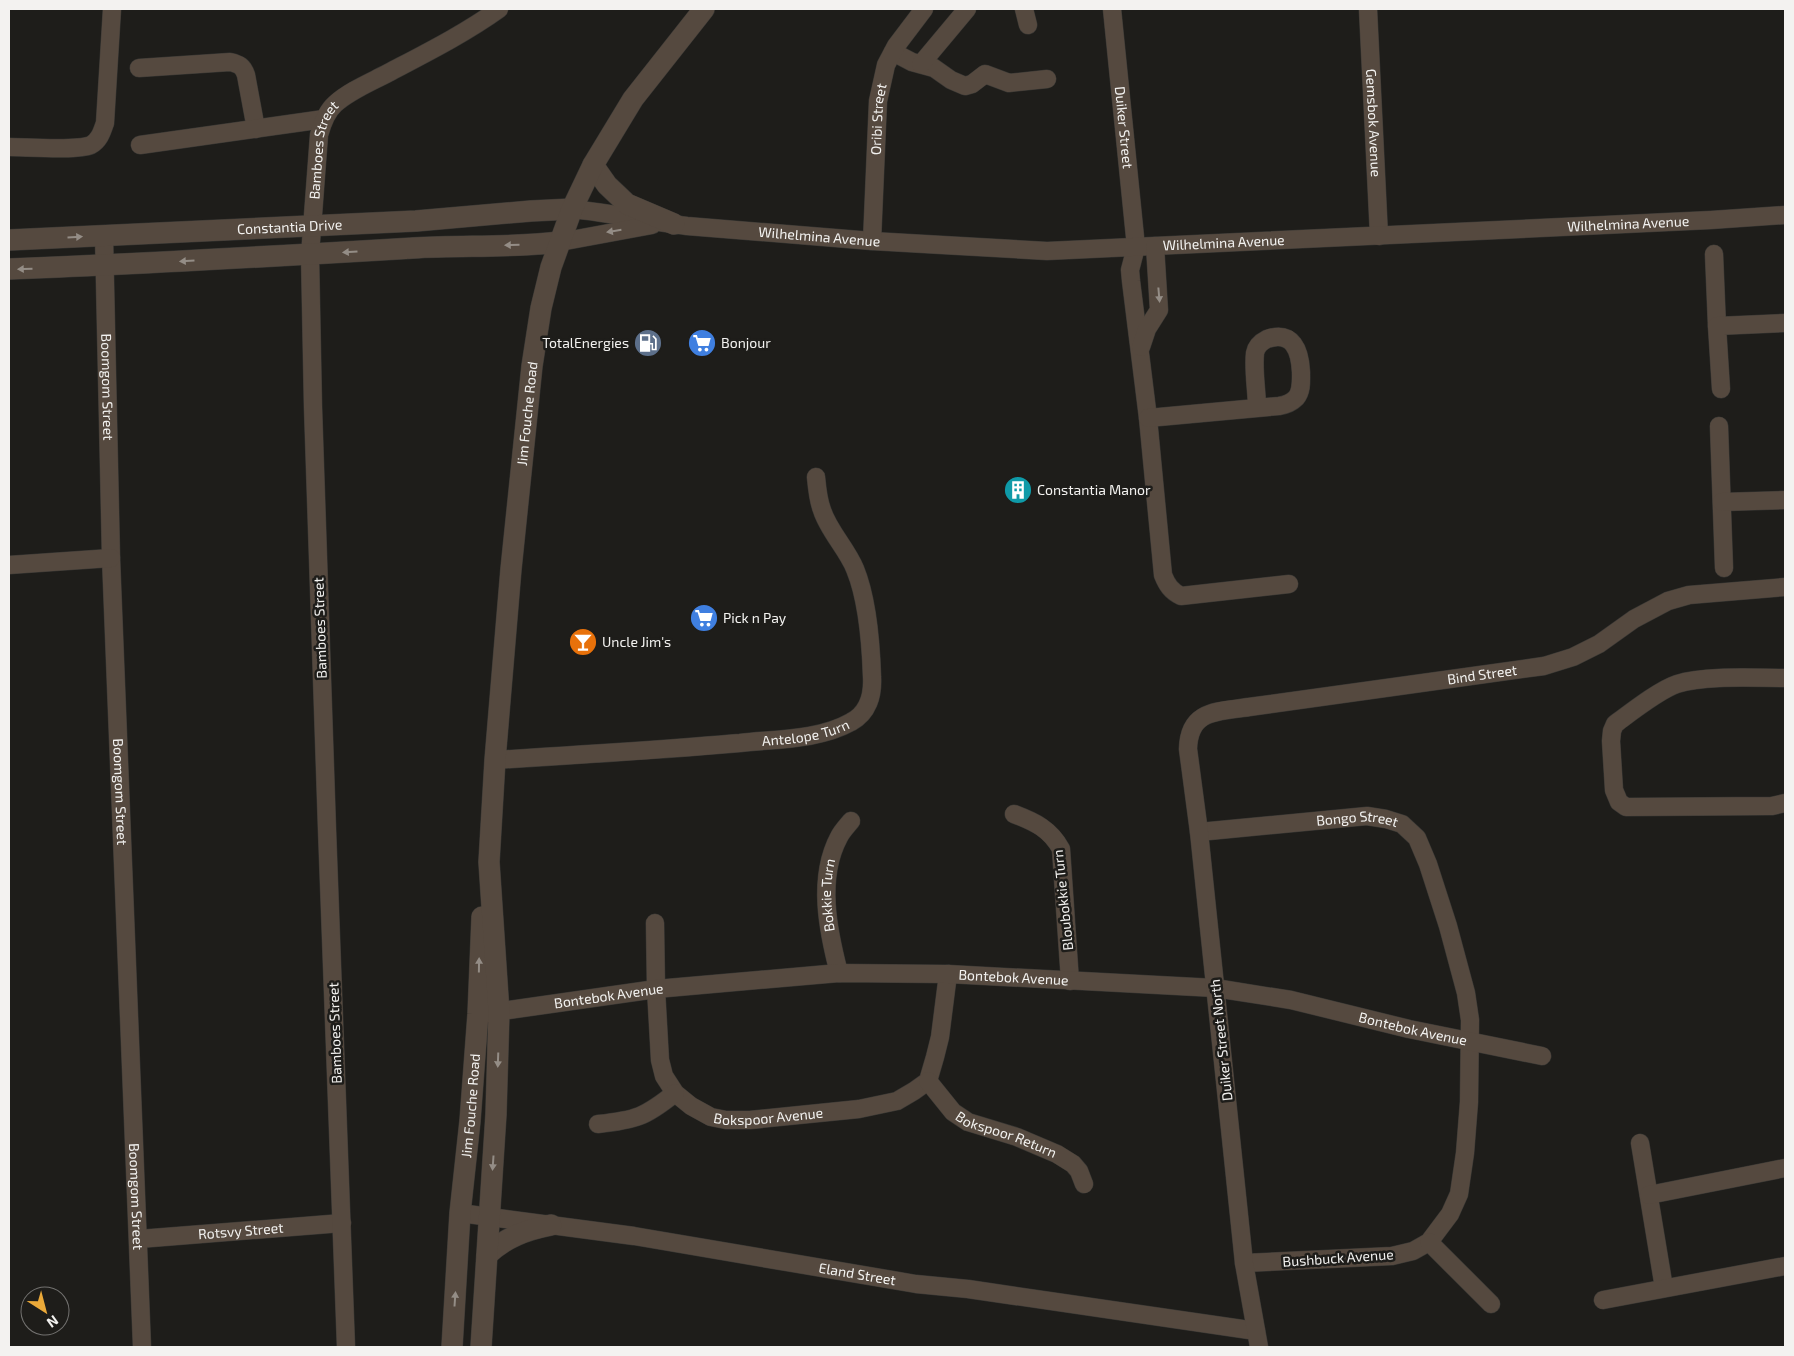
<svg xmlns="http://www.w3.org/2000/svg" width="1794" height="1356" font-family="'Exo 2',sans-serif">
<rect width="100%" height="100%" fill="#1e1d1a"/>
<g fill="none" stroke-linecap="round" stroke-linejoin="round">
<defs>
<g id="minor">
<path d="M1024 9 1028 25"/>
<path id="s1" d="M1112 9 1136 247 1130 270 1131 281 1148 418 1163 575C1167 585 1171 591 1181 596L1289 584"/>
<path id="s2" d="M1368 9 1379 236"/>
<path d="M893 52 912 62 934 68 951 80 965 86 972 84 985 74 1009 83 1047 79"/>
<path d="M921 64 967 9"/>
<path d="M139 68 230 62C239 64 243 66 246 75L256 129"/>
<path d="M140 145 324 119"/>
<path d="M9 147C26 147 77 151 91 145 100 140 102 131 105 123L112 9"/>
<path id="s3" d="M572 209C611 213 648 221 687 226L872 241 1047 251 1711 220 1785 215"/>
<path id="s4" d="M104 236 111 558 142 1347"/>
<path id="s5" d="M872 241 878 101 886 65 896 46 924 9"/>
<path d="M560 242 652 225"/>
<path d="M1714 254 1717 326"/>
<path d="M1141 347 1147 329 1159 310 1155 246"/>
<path d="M1721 389 1717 326 1785 323"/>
<path d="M1148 418 1279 406C1286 405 1291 403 1296 398 1302 391 1301 381 1301 372 1300 351 1293 330 1267 339 1261 342 1256 347 1255 353 1253 371 1257 391 1257 408"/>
<path d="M1719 426 1724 568"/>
<path d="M1722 502 1785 500"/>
<path d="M9 565 111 558"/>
<path d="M1785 678C1755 678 1705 675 1677 684 1659 690 1630 713 1615 724L1612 731 1611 741 1614 790 1619 802 1626 807 1772 806 1785 803"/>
<path id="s6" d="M495 760C577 755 659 750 740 743 776 739 819 740 851 722 868 713 873 695 872 677 871 646 867 598 855 569 847 549 828 530 822 510 818 500 817 488 816 477"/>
<path d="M1014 814C1035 822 1050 829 1061 849L1070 981"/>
<path id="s7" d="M1199 832 1367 816 1386 819 1402 824 1417 838 1428 864 1448 926 1466 993 1470 1020 1469 1102 1465 1153 1459 1194 1450 1214 1429 1242 1413 1251 1392 1256 1244 1263"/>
<path id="s8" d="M655 923 656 989 660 1060 664 1076 675 1093 691 1106 711 1117 726 1120H750L859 1109 897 1101 914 1091 928 1081 935 1057 940 1037 948 974"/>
<path id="s9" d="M839 973C828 931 817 878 839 837 842 831 847 826 851 821"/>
<path id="s10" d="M488 1013 656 989 839 973 948 974 1215 988 1291 1000 1409 1029 1542 1056"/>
<path id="s11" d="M928 1081 953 1112 968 1122 1017 1137 1057 1154 1073 1164 1079 1171 1084 1184"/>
<path d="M598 1124C636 1120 645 1117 675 1093"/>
<path d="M1640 1143 1664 1288"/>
<path d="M1649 1195 1785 1168"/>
<path id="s12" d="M460 1213 634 1236 916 1284 968 1289 1256 1331"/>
<path id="s13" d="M139 1239 342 1223"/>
<path d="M1429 1242 1491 1304"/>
<path d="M1603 1300 1785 1266"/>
<path id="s14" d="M346 1347 327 829 313 407 310 255 319 135C322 124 326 112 335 104 349 91 371 82 388 73 426 53 464 34 499 9"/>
<path id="s15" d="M1259 1347 1244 1263 1199 832 1188 749C1189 709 1218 712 1249 707L1544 666 1573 657 1599 644 1634 619 1668 601 1689 595 1785 587"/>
</g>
<g id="tertiary">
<path d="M593 165 607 185 627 204 674 224"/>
<path id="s16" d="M9 240 416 221 531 211 572 209"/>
<path d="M9 269C144 264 278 256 413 248 462 245 512 248 560 242"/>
<path d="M487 1255C506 1237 526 1230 551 1225"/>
<path id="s17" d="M452 1347 460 1213 470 1121 478 1014 482 917"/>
<path id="s18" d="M481 1347 496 1114 499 1012 489 862 495 760 511 569 532 366 541 308 551 267 572 209 593 165 633 99 704 9"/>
</g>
</defs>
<!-- minor casing -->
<use href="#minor" stroke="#383734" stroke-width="19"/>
<!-- tertiary casing -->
<use href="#tertiary" stroke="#383734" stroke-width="22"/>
<!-- minor -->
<use href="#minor" stroke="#55493f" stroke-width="18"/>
<!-- tertiary -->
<use href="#tertiary" stroke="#55493f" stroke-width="21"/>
</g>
<!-- one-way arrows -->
<defs><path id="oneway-solid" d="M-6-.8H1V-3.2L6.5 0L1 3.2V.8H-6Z" transform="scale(1.25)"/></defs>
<g fill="#948d86">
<use href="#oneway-solid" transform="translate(614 231) rotate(171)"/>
<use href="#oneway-solid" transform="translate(75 237) rotate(-3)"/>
<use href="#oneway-solid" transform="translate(512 245) rotate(179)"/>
<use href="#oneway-solid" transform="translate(350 252) rotate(176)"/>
<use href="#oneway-solid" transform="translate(187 261) rotate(177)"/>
<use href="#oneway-solid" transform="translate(25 269) rotate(178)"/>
<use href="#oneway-solid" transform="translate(1159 295) rotate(85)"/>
<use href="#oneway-solid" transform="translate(479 965) rotate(-89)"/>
<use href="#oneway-solid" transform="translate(498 1060) rotate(92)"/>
<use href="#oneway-solid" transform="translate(493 1163) rotate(94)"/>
<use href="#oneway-solid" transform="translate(455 1299) rotate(-86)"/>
</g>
<!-- icons -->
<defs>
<symbol id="fuel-disc" viewBox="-11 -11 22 22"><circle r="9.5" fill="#5c6f8a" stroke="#1e1d1a"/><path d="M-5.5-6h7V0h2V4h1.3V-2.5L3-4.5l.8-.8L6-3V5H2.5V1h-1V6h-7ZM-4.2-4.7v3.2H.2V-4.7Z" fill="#fff"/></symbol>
<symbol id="supermarket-disc" viewBox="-11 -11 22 22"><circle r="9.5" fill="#3f7fe0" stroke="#1e1d1a"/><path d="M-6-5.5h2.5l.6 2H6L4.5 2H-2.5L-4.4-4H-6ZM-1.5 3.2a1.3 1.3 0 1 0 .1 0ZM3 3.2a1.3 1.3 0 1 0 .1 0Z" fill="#fff"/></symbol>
<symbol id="building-disc" viewBox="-11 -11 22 22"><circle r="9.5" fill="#0f9aa8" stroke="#1e1d1a"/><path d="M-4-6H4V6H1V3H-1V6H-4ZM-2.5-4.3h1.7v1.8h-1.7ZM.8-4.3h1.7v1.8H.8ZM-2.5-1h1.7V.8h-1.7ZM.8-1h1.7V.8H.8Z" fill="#fff"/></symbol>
<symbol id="bar-disc" viewBox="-11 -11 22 22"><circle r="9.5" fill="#e8710a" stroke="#1e1d1a"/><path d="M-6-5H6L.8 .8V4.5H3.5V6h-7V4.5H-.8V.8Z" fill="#fff"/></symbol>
</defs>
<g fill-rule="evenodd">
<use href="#fuel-disc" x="632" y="327" width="32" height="32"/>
<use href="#supermarket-disc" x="686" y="327" width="32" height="32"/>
<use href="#building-disc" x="1002" y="474" width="32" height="32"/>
<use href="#supermarket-disc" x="688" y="602" width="32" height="32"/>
<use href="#bar-disc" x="567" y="626" width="32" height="32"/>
</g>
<g text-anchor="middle" stroke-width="5" stroke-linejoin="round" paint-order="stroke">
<!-- street labels -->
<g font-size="14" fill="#f3f2f0" stroke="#1e1d1a">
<text dy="5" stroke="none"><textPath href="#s5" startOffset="122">Oribi Street</textPath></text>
<text dy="5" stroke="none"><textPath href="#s2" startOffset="114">Gemsbok Avenue</textPath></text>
<text dy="5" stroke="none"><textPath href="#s1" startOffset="119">Duiker Street</textPath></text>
<text dy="5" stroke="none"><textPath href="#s14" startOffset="1199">Bamboes Street</textPath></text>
<text dy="5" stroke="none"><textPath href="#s3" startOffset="1059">Wilhelmina Avenue</textPath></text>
<text dy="5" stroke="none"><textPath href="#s16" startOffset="281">Constantia Drive</textPath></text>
<text dy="5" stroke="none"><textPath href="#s3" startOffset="249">Wilhelmina Avenue</textPath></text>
<text dy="5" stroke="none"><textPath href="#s3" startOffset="654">Wilhelmina Avenue</textPath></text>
<text dy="5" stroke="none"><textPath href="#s4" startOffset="151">Boomgom Street</textPath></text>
<text dy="5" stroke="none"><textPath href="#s18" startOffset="936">Jim Fouche Road</textPath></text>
<text transform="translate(320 628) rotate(-92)" y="5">Bamboes Street</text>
<text dy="5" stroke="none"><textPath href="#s15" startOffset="922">Bind Street</textPath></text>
<text dy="5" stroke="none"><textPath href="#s6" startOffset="312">Antelope Turn</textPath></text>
<text dy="5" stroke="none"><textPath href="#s4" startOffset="556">Boomgom Street</textPath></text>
<text dy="5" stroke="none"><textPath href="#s7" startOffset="159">Bongo Street</textPath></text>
<text dy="5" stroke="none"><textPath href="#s9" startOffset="79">Bokkie Turn</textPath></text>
<text transform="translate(1063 900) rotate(-96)" y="5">Bloubokkie Turn</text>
<text dy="5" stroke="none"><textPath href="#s10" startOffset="528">Bontebok Avenue</textPath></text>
<text dy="5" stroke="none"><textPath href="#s10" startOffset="122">Bontebok Avenue</textPath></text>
<text dy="5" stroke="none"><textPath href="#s10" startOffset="932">Bontebok Avenue</textPath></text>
<text transform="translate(335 1033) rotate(-92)" y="5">Bamboes Street</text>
<text transform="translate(1221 1040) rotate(-96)" y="5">Duiker Street North</text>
<text dy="5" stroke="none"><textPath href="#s17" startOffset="242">Jim Fouche Road</textPath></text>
<text dy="5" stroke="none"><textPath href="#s8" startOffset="275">Bokspoor Avenue</textPath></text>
<text dy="5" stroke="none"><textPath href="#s11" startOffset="98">Bokspoor Return</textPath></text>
<text dy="5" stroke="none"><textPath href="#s4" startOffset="961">Boomgom Street</textPath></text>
<text dy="5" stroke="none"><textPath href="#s13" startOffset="102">Rotsvy Street</textPath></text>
<text transform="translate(1338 1258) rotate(-4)" y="5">Bushbuck Avenue</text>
<text dy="5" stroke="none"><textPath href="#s12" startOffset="402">Eland Street</textPath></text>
</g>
<!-- poi labels -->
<g font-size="14" fill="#f3f2f0" stroke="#1e1d1a" text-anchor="start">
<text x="629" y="348" text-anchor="end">TotalEnergies</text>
<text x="721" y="348">Bonjour</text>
<text x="1037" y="495">Constantia Manor</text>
<text x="723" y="623">Pick n Pay</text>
<text x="602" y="647">Uncle Jim's</text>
</g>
</g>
<!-- border -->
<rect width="1794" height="1356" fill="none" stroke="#f3f2f0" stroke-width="20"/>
<!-- north arrow -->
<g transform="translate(45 1311) rotate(144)"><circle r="24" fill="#1e1d1a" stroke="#737270"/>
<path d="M0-4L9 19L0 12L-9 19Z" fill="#eba939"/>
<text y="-8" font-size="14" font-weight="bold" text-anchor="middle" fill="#f3f2f0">N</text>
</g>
</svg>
